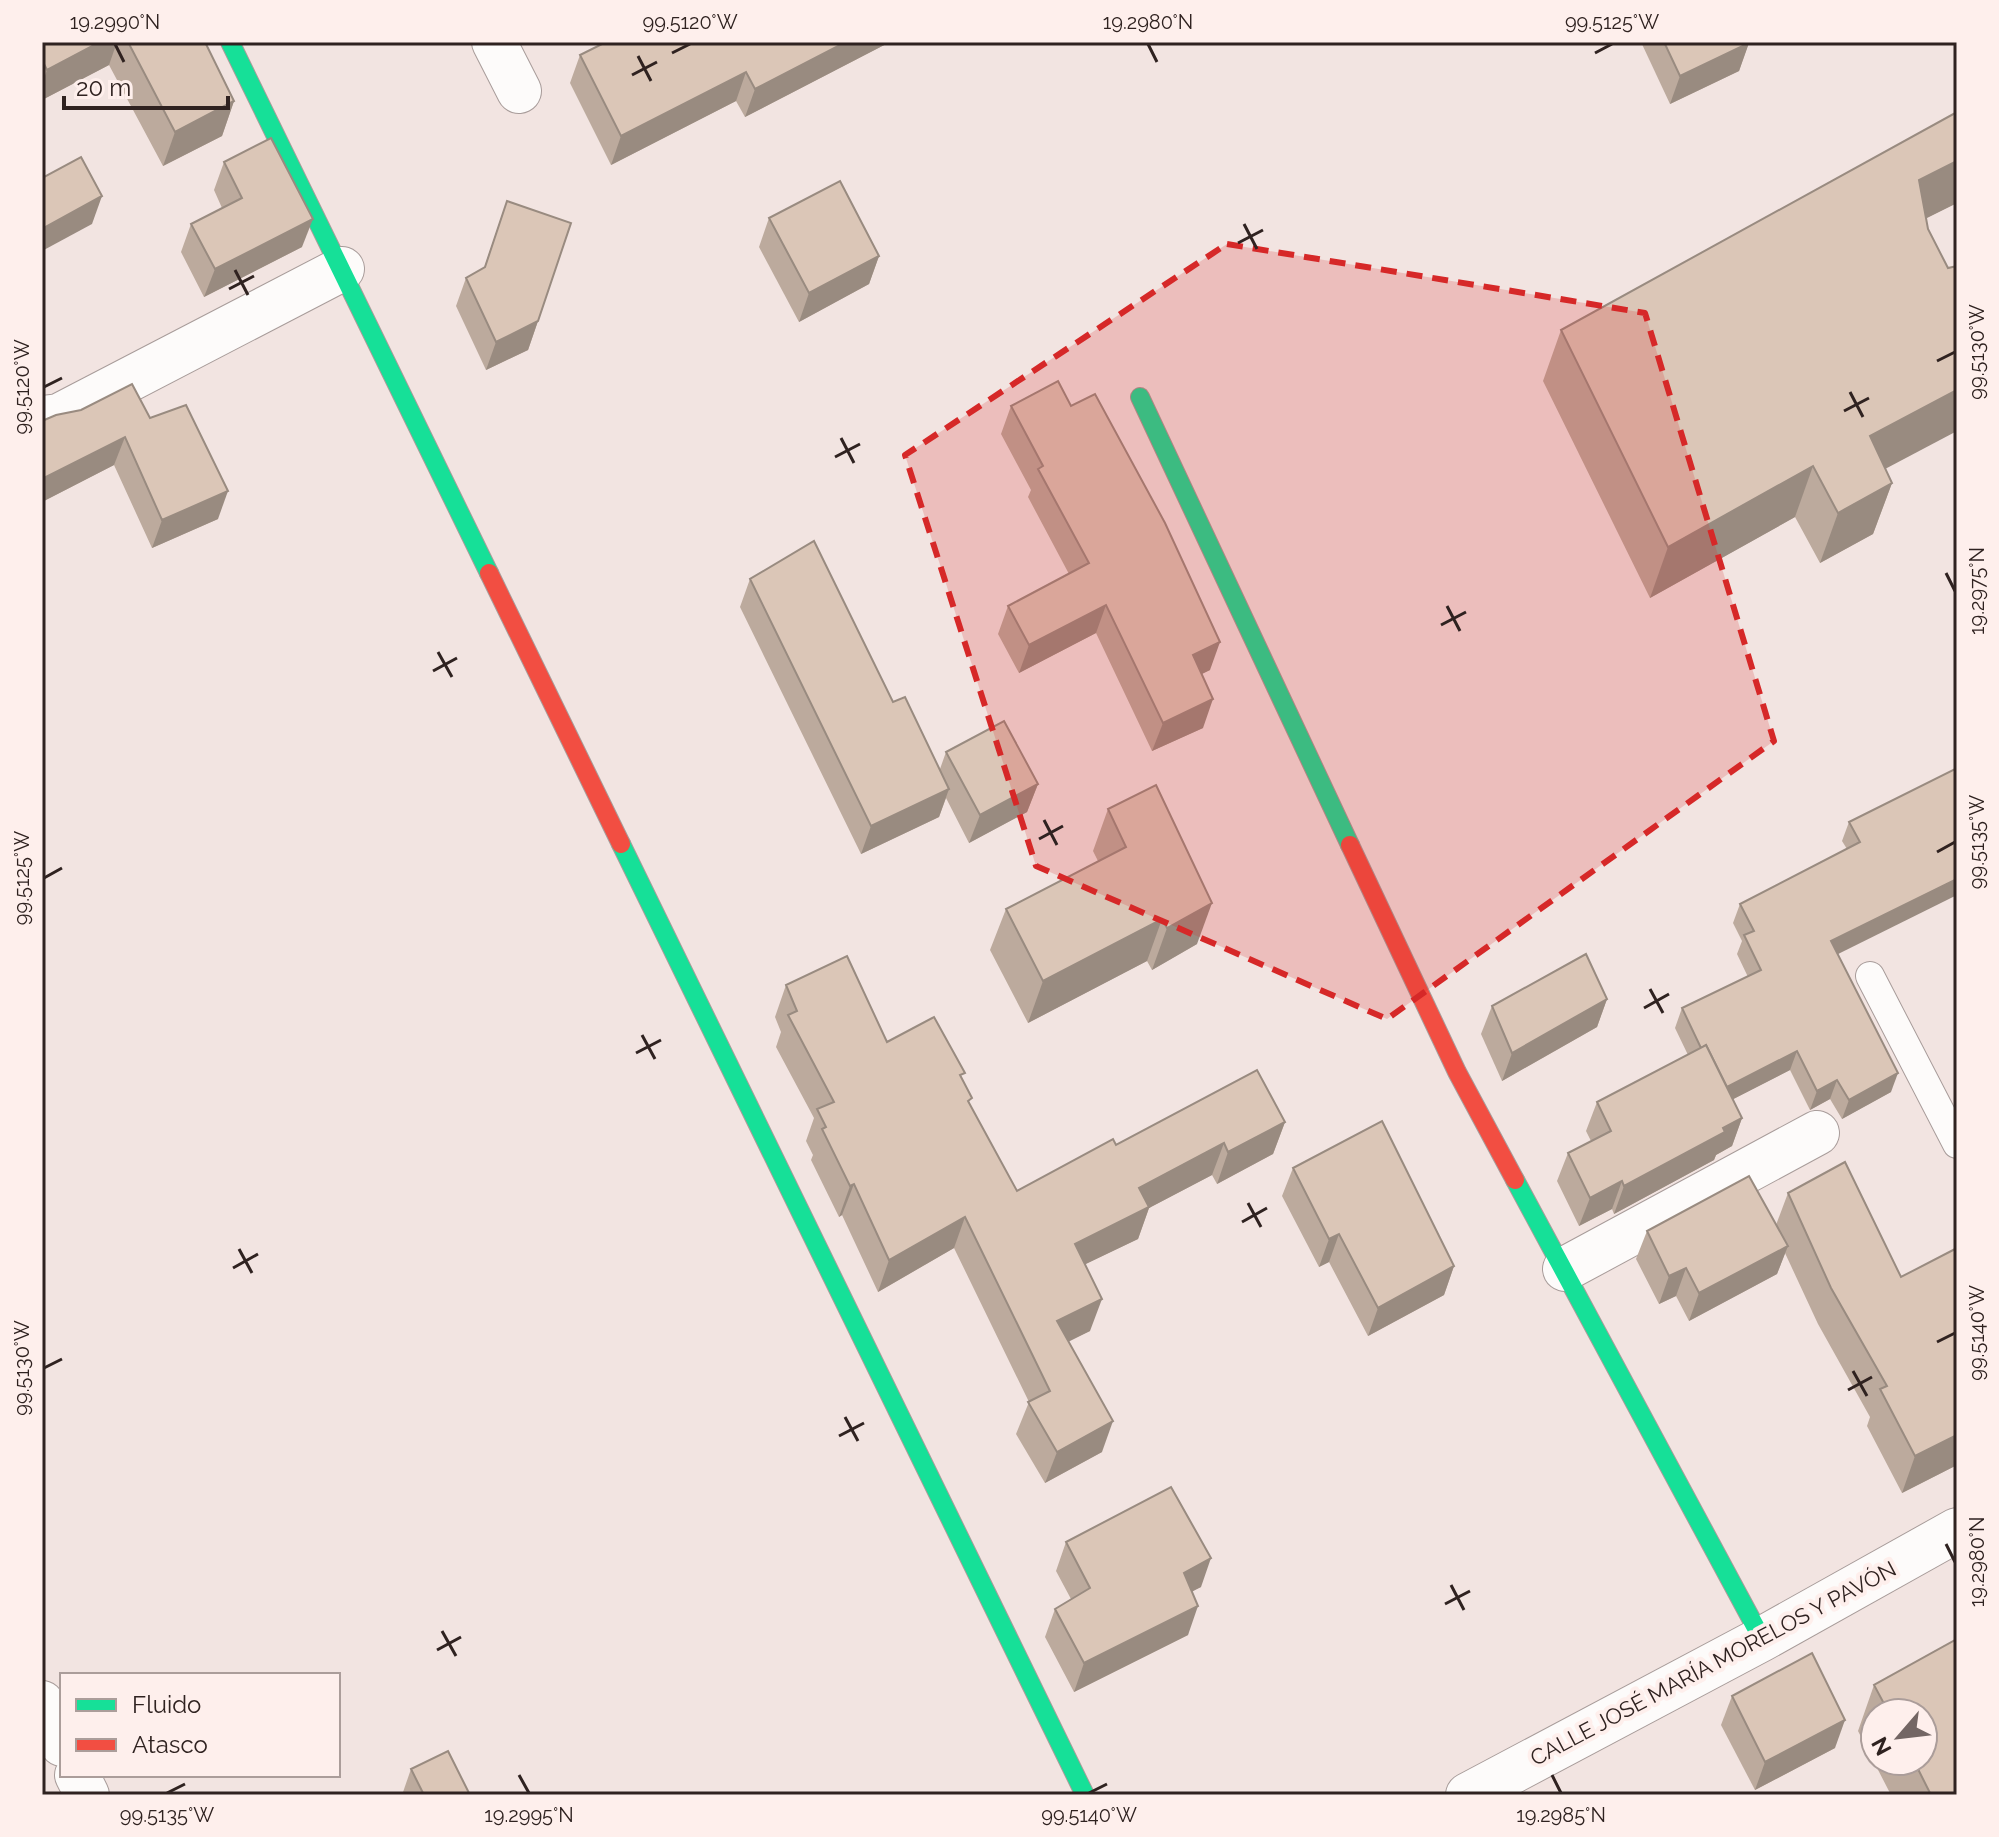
<svg xmlns="http://www.w3.org/2000/svg" width="1999" height="1837" font-family="Raleway,sans-serif">
<rect width="100%" height="100%" fill="#f2e4e1"/>
<g fill="none" stroke-linecap="round" stroke-linejoin="round">
<defs>
<path id="lane" d="M1870 976 1957 1144"/>
<g id="street">
<path d="M494 42 519 91"/>
<path d="M42 418 59 416 342 269"/>
<path d="M1565 1269 1817 1133"/>
<path d="M42 1703 62 1744"/>
<path d="M77 1775 87 1795"/>
<path d="M1468 1795 1762 1639 1957 1530"/>
</g>
<g id="fast">
<path d="M230 42 489 573"/>
<path d="M1140 397 1350 845"/>
<path d="M621 844 1085 1795"/>
<path d="M1515 1180 1762 1639"/>
</g>
<g id="jam">
<path d="M489 573 621 844"/>
<path d="M1350 845 1457 1072 1515 1180"/>
</g>
</defs>
<!-- lane casing -->
<use href="#lane" stroke="#a89c9a" stroke-width="30"/>
<!-- street casing -->
<use href="#street" stroke="#a89c9a" stroke-width="46"/>
<!-- fast casing -->
<use href="#fast" stroke="#a89c9a" stroke-width="20"/>
<!-- jam casing -->
<use href="#jam" stroke="#a89c9a" stroke-width="20"/>
<!-- lane -->
<use href="#lane" stroke="#fdfbfa" stroke-width="28"/>
<!-- street -->
<use href="#street" stroke="#fdfbfa" stroke-width="44"/>
<!-- fast -->
<use href="#fast" stroke="#16e098" stroke-width="18"/>
<!-- jam -->
<use href="#jam" stroke="#f24e42" stroke-width="18"/>
</g>
<!-- wall -->
<g fill="#bcaa9d" fill-rule="evenodd">
<path d="M42 42H205L234 101 222 136 163 166 109 65 42 100Z"/>
<path d="M890 42 745 117 736 101 611 165 570 83 580 55Z"/>
<path d="M1641 42H1749L1739 71 1670 104Z"/>
<path d="M1957 112V203L1926 218 1885 469 1892 483 1873 534 1820 563 1795 517 1650 598 1543 381 1561 330Z"/>
<path d="M224 162 302 247 204 297 181 252 191 224 222 208 214 190Z"/>
<path d="M507 201 538 321 528 350 486 370 456 306 466 278 484 268Z"/>
<path d="M769 218 879 256 869 284 799 322 759 247Z"/>
<path d="M1011 406 1210 670 1201 674 1203 728 1152 751 1096 633 1019 673 998 634 1008 606 1069 574 1028 497 1031 490 1001 434Z"/>
<path d="M150 418 218 519 152 548 114 465 42 502V421Z"/>
<path d="M750 579 893 702 940 769 946 752 1038 784 1027 812 969 843 946 798 939 817 861 854 740 607Z"/>
<path d="M1957 768 1837 954 1891 1092 1842 1119 1830 1099 1810 1110 1790 1070 1733 1099 1742 1118 1732 1146 1716 1155 1714 1160 1614 1214 1612 1209 1579 1226 1557 1181 1568 1153 1591 1141 1586 1131 1597 1102 1688 1055 1675 1028 1682 1008 1748 977 1737 954 1742 941 1733 923 1740 904 1847 849 1842 841 1849 822Z"/>
<path d="M1108 809 1197 944 1152 970 1147 961 1028 1023 990 950 1006 909 1098 861 1093 851Z"/>
<path d="M786 985 887 1042 962 1080 970 1104 1017 1191 1116 1145 1285 1122 1273 1154 1217 1184 1212 1175 1149 1208 1138 1239 1085 1264 1090 1331 1068 1341 1102 1452 1045 1483 1016 1434 1029 1402 954 1248 878 1292 842 1215 839 1217 811 1160 813 1155 806 1141 814 1118 776 1047 781 1032 775 1017Z"/>
<path d="M1607 999 1597 1027 1502 1081 1481 1034 1492 1006Z"/>
<path d="M1293 1168 1454 1266 1444 1295 1368 1336 1329 1262 1319 1267 1282 1196Z"/>
<path d="M1788 1193 1901 1277 1957 1248V1465L1902 1493 1867 1426 1870 1417 1818 1324 1785 1253 1777 1274 1689 1321 1676 1296 1659 1304 1636 1259 1647 1231 1776 1225Z"/>
<path d="M1066 1542 1201 1587 1192 1591 1188 1635 1074 1692 1045 1637 1055 1609 1071 1599 1056 1571Z"/>
<path d="M1957 1639V1795H1891L1858 1731 1874 1685ZM1875 1713H1923V1761H1875Z"/>
<path d="M1732 1696 1835 1748 1755 1790 1721 1725Z"/>
<path d="M411 1769 470 1795H402Z"/>
</g>
<!-- shaded-wall -->
<g fill="#998b80">
<path d="M100 42H117L109 65 42 100V84L47 70Z"/>
<path d="M846 42H890L745 117 755 89Z"/>
<path d="M1749 43 1739 71 1670 104 1680 76Z"/>
<path d="M746 72 736 101 611 165 621 136Z"/>
<path d="M234 101 222 136 163 166 175 132Z"/>
<path d="M1957 161V203L1901 231 1919 180Z"/>
<path d="M102 196 92 224 42 251V229Z"/>
<path d="M313 219 302 247 204 297 215 269Z"/>
<path d="M879 256 869 284 799 322 809 293Z"/>
<path d="M538 321 528 350 486 370 496 342Z"/>
<path d="M1957 390V431L1851 487 1870 436Z"/>
<path d="M125 437 114 465 42 502V479Z"/>
<path d="M1813 466 1795 517 1650 598 1668 547Z"/>
<path d="M1892 483 1873 534 1820 563 1838 513Z"/>
<path d="M228 491 218 519 152 548 162 520Z"/>
<path d="M1106 605 1096 633 1019 673 1029 645Z"/>
<path d="M1220 642 1210 670 1182 684 1193 655Z"/>
<path d="M1213 699 1203 728 1152 751 1163 723Z"/>
<path d="M1038 784 1027 812 969 843 980 815Z"/>
<path d="M949 789 939 817 861 854 871 826Z"/>
<path d="M1957 879V895L1824 961 1831 941Z"/>
<path d="M1212 903 1197 944 1152 970 1167 928Z"/>
<path d="M1162 919 1147 961 1028 1023 1043 981Z"/>
<path d="M1607 999 1597 1027 1502 1081 1512 1053Z"/>
<path d="M1797 1051 1790 1070 1714 1109 1721 1090Z"/>
<path d="M1898 1073 1891 1092 1842 1119 1849 1100Z"/>
<path d="M1837 1080 1830 1099 1810 1110 1817 1091Z"/>
<path d="M1742 1118 1732 1146 1716 1155 1714 1160 1614 1214 1624 1186Z"/>
<path d="M1285 1122 1273 1154 1217 1184 1228 1152Z"/>
<path d="M1224 1143 1212 1175 1149 1208 1138 1239 1063 1275 1075 1244 1139 1188Z"/>
<path d="M1622 1181 1612 1209 1579 1226 1590 1198Z"/>
<path d="M854 1184 842 1215 839 1217 850 1186Z"/>
<path d="M965 1217 954 1248 878 1292 889 1260Z"/>
<path d="M1339 1234 1329 1262 1319 1267 1329 1239Z"/>
<path d="M1788 1246 1777 1274 1689 1321 1699 1293Z"/>
<path d="M1454 1266 1444 1295 1368 1336 1378 1308Z"/>
<path d="M1686 1268 1676 1296 1659 1304 1669 1276Z"/>
<path d="M1102 1299 1090 1331 1046 1353 1057 1321Z"/>
<path d="M1113 1421 1102 1452 1045 1483 1057 1452Z"/>
<path d="M1957 1435V1465L1902 1493 1915 1456Z"/>
<path d="M1211 1558 1201 1587 1174 1601 1184 1573Z"/>
<path d="M1198 1606 1188 1635 1074 1692 1084 1663Z"/>
<path d="M1845 1720 1835 1748 1755 1790 1765 1762Z"/>
</g>
<!-- building -->
<g fill="#dbc6b7" stroke="#998b80" stroke-width="2">
<path d="M42 42H100L47 70 42 60Z"/>
<path d="M128 42H205L234 101 175 132Z"/>
<path d="M606 42H846L755 89 746 72 621 136 580 55Z"/>
<path d="M1664 42H1749V43L1680 76Z"/>
<path d="M1957 112V161L1919 180 1928 229 1948 268 1957 266V390L1870 436 1892 483 1838 513 1813 466 1668 547 1561 330Z"/>
<path d="M271 138 313 219 215 269 191 224 242 198 224 162Z"/>
<path d="M81 157 102 196 42 229V178Z"/>
<path d="M840 181 879 256 809 293 769 218Z"/>
<path d="M507 201 571 223 538 321 496 342 466 278 485 267Z"/>
<path d="M1058 381 1071 406 1095 394 1165 523 1220 642 1193 655 1213 699 1163 723 1106 605 1029 645 1008 606 1089 563 1038 469 1043 466 1011 406Z"/>
<path d="M132 384 150 418 186 405 228 491 162 520 125 437 42 479V421L56 415 81 410Z"/>
<path d="M814 541 893 702 905 697 949 789 871 826 750 579Z"/>
<path d="M1004 721 1038 784 980 815 946 752Z"/>
<path d="M1957 768V879L1831 941 1898 1073 1849 1100 1837 1080 1817 1091 1797 1051 1727 1087 1706 1045 1701 1048 1682 1008 1761 970 1744 935 1754 931 1740 904 1860 842 1849 822Z"/>
<path d="M1156 785 1212 903 1167 928 1162 919 1043 981 1006 909 1126 847 1108 809Z"/>
<path d="M1586 954 1607 999 1512 1053 1492 1006Z"/>
<path d="M847 956 887 1042 934 1017 965 1073 960 1075 972 1098 968 1101 1017 1191 1113 1139 1116 1145 1257 1070 1285 1122 1228 1152 1224 1143 1139 1188 1149 1207 1075 1244 1102 1299 1057 1321 1113 1421 1057 1452 1028 1402 1050 1391 965 1217 889 1260 854 1184 850 1186 822 1129 826 1127 817 1109 834 1102 788 1015 797 1011 786 985Z"/>
<path d="M1706 1045 1742 1118 1723 1128 1725 1132 1624 1186 1622 1181 1590 1198 1568 1153 1611 1131 1597 1102Z"/>
<path d="M1382 1121 1454 1266 1378 1308 1339 1234 1329 1239 1293 1168Z"/>
<path d="M1845 1162 1901 1277 1957 1248V1435L1915 1456 1880 1389 1887 1386 1831 1288 1788 1193Z"/>
<path d="M1749 1176 1788 1246 1699 1293 1686 1268 1669 1276 1647 1231Z"/>
<path d="M1171 1487 1211 1558 1184 1573 1198 1606 1084 1663 1055 1609 1090 1588 1066 1542Z"/>
<path d="M1957 1639V1795H1931L1914 1761H1923V1713H1889L1874 1685Z"/>
<path d="M1812 1653 1845 1720 1765 1762 1732 1696Z"/>
<path d="M448 1751 470 1795H424L411 1769Z"/>
</g>
<!-- marked area -->
<path fill="#d62828" fill-opacity="0.2" stroke="#d62828" stroke-width="6" stroke-dasharray="16 10" stroke-linejoin="round" d="M1227 244 1645 313 1774 741 1387 1019 1036 866 905 455Z"/>
<!-- ticks -->
<path fill="none" stroke="#2f2220" stroke-width="3" d="M115 44 124 62M1148 44 1157 62M672 53 690 44M1595 53 1612 44M638 56 651 81M632 75 657 62M1244 224 1257 249M1238 243 1263 230M235 270 248 295M229 289 254 276M1937 361 1955 352M44 387 62 378M1850 392 1863 417M1844 411 1869 398M841 438 854 463M835 457 860 444M1946 573 1955 591M1447 606 1460 631M1441 625 1466 612M438 652 452 677M433 671 457 658M1044 820 1057 845M1039 839 1063 826M1937 852 1955 842M44 878 62 868M1650 989 1663 1013M1644 1008 1669 994M642 1035 655 1059M636 1053 661 1040M1248 1203 1261 1227M1242 1222 1267 1208M239 1249 252 1273M233 1268 258 1254M1937 1342 1955 1333M44 1368 62 1359M1853 1371 1867 1396M1848 1390 1872 1377M845 1417 858 1441M839 1436 864 1423M1946 1544 1955 1562M1451 1585 1464 1610M1445 1604 1470 1591M442 1631 456 1656M437 1650 461 1637M519 1775 529 1793M1552 1775 1561 1793M167 1793 185 1784M1089 1793 1107 1784"/>
<g text-anchor="middle" stroke-width="8" stroke-linejoin="round" paint-order="stroke">
<!-- street labels -->
<g font-size="22" fill="#2f2220" stroke="#feefec">
<text transform="translate(1713 1663) rotate(-28)" y="8">CALLE JOSÉ MARÍA MORELOS Y PAVÓN</text>
</g>
</g>
<!-- border -->
<rect width="1999" height="1837" fill="none" stroke="#feefec" stroke-width="88"/>
<!-- legend -->
<rect x="60" y="1673" width="280" height="104" fill="#feefec" stroke="#ab9d9a" stroke-width="2"/>
<rect x="76" y="1699" width="40" height="12" fill="#16e098" stroke="#ab9d9a" stroke-width="2"/>
<text x="132" y="1713" font-size="24" fill="#2f2220">Fluido</text>
<rect x="76" y="1739" width="40" height="12" fill="#f24e42" stroke="#ab9d9a" stroke-width="2"/>
<text x="132" y="1753" font-size="24" fill="#2f2220">Atasco</text>
<!-- north arrow -->
<g transform="translate(1899 1737) rotate(242)"><circle r="38" fill="#feefec" stroke="#ab9d9a" stroke-width="2"/>
<path d="M0-6L14 30L0 20L-14 30Z" fill="#736664"/>
<text y="-12" font-size="22" font-weight="bold" text-anchor="middle" fill="#2f2220">N</text>
</g>
<!-- scale -->
<path d="M64 96v12h164v-12" fill="none" stroke="#2f2220" stroke-width="4"/>
<text x="76" y="96" font-size="24" fill="#2f2220" stroke="#feefec" stroke-width="6" paint-order="stroke">20 m</text>
<rect x="44" y="44" width="1911" height="1749" fill="none" stroke="#2f2220" stroke-width="3"/>
<g font-size="20" text-anchor="middle" fill="#2f2220">
<text x="115" y="29">19.2990°N</text>
<text x="690" y="29">99.5120°W</text>
<text x="1148" y="29">19.2980°N</text>
<text x="1612" y="29">99.5125°W</text>
<text transform="translate(1977 352) rotate(-90)" y="7">99.5130°W</text>
<text transform="translate(22 387) rotate(-90)" y="7">99.5120°W</text>
<text transform="translate(1977 591) rotate(-90)" y="7">19.2975°N</text>
<text transform="translate(1977 842) rotate(-90)" y="7">99.5135°W</text>
<text transform="translate(22 878) rotate(-90)" y="7">99.5125°W</text>
<text transform="translate(1977 1333) rotate(-90)" y="7">99.5140°W</text>
<text transform="translate(22 1368) rotate(-90)" y="7">99.5130°W</text>
<text transform="translate(1977 1562) rotate(-90)" y="7">19.2980°N</text>
<text x="167" y="1822">99.5135°W</text>
<text x="529" y="1822">19.2995°N</text>
<text x="1089" y="1822">99.5140°W</text>
<text x="1561" y="1822">19.2985°N</text>
</g>
</svg>
